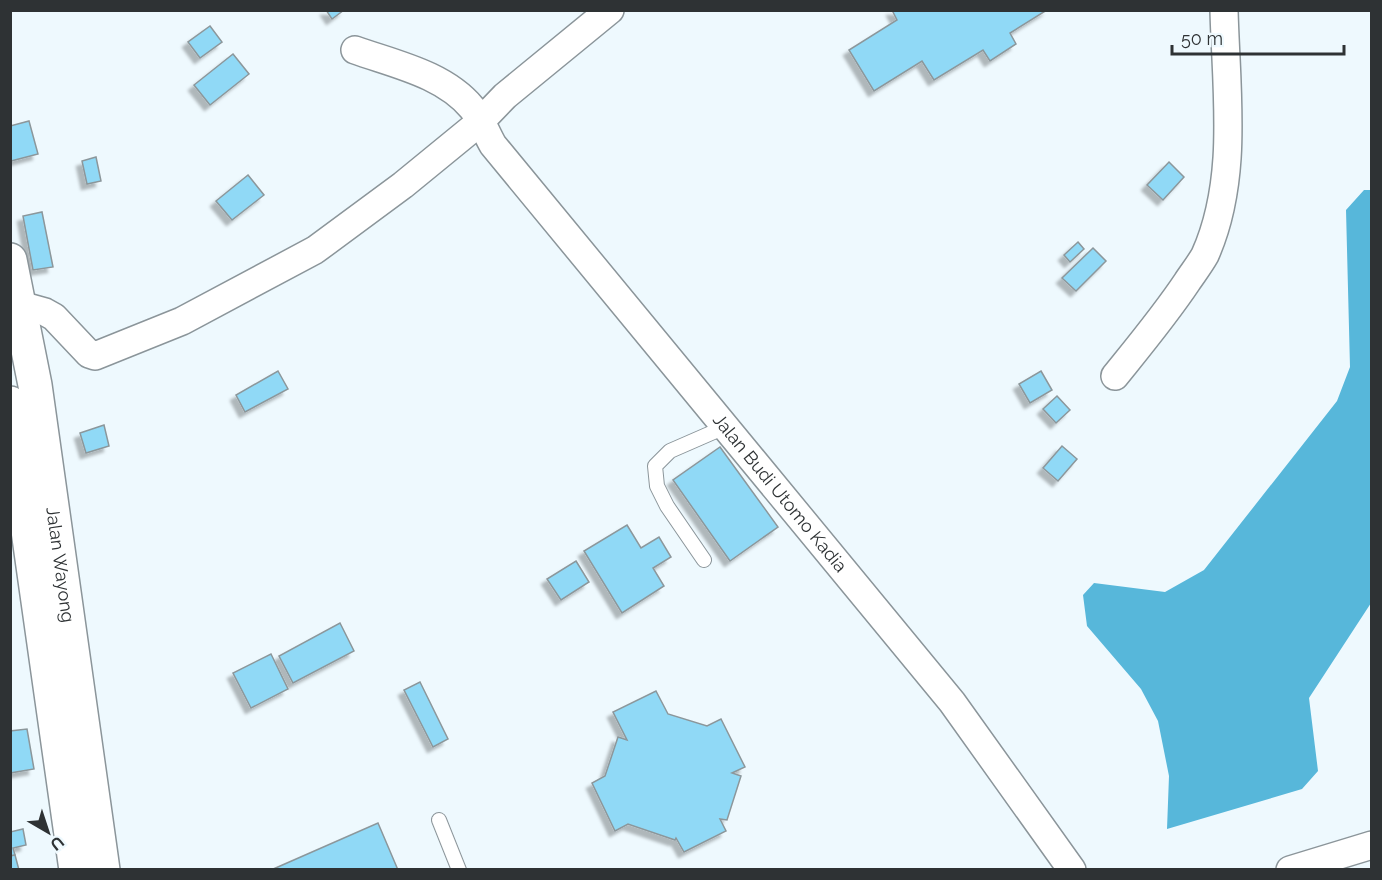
<svg xmlns="http://www.w3.org/2000/svg" width="1382" height="880" font-family="Raleway,sans-serif">
<defs>
<filter id="shadow"><feDropShadow dx="-5.5" dy="5.5" stdDeviation="1.5" flood-color="#0004"/></filter>
</defs>
<rect width="100%" height="100%" fill="#eef9fe"/>
<!-- water -->
<path fill="#57b7da" d="M1364 190H1372L1371 603 1309 698 1318 771 1302 789 1167 829 1169 776 1158 721 1141 689 1087 626 1083 595 1094 583 1165 592 1204 570 1337 401 1350 367 1346 210Z"/>
<!-- building -->
<g fill="#90d9f6" stroke="#8c979b" stroke-width="1.5" filter="url(#shadow)">
<path d="M326 10H344L332 19Z"/>
<path d="M892 10H1047L1010 33 1016 44 990 61 983 50 934 80 922 61 874 91 849 50 897 20Z"/>
<path d="M210 26 222 42 200 58 188 42Z"/>
<path d="M233 54 249 74 210 105 194 85Z"/>
<path d="M29 121 38 154 11 161 10 126Z"/>
<path d="M96 157 101 181 87 184 82 161Z"/>
<path d="M1169 162 1184 177 1163 200 1147 185Z"/>
<path d="M248 175 264 195 232 220 216 201Z"/>
<path d="M42 212 53 267 33 270 23 216Z"/>
<path d="M1078 242 1084 249 1070 262 1064 255Z"/>
<path d="M1093 248 1106 261 1076 291 1062 278Z"/>
<path d="M278 371 288 389 245 412 236 395Z"/>
<path d="M1041 371 1052 390 1030 403 1019 384Z"/>
<path d="M1057 396 1070 410 1056 423 1043 409Z"/>
<path d="M104 425 109 446 86 453 80 433Z"/>
<path d="M1062 446 1077 459 1058 481 1043 468Z"/>
<path d="M720 447 778 527 730 561 673 480Z"/>
<path d="M627 525 641 548 659 537 671 557 653 568 664 586 622 613 584 551Z"/>
<path d="M576 561 589 582 561 600 547 579Z"/>
<path d="M340 623 354 651 293 683 279 656Z"/>
<path d="M271 654 288 689 251 708 233 673Z"/>
<path d="M420 682 448 739 433 747 404 690Z"/>
<path d="M656 691 668 714 707 726 721 719 745 767 732 773 741 776 727 820 720 819 726 831 684 852 676 838 675 840 628 824 615 831 592 783 605 776 618 737 627 740 613 712Z"/>
<path d="M27 729 34 769 10 773V731Z"/>
<path d="M378 823 398 870H271Z"/>
<path d="M23 829 26 845 13 848 15 855 10 856V832Z"/>
<path d="M15 855 19 870H10V856Z"/>
</g>
<g fill="none" stroke-linecap="round" stroke-linejoin="round">
<defs>
<g id="lane">
<path d="M704 560 667 506 657 486 655 466 670 451 725 427"/>
<path d="M439 820 459 870"/>
</g>
<g id="street">
<path id="s1" d="M355 50C394 64 444 74 472 108 481 118 486 133 493 145L952 702 1072 870"/>
<path d="M20 305 45 312 54 317 89 354 95 356 182 321 315 250 403 185 480 122 505 96 610 10"/>
<path d="M1115 376C1140 345 1165 315 1187 282 1193 273 1200 264 1205 255 1239 179 1226 91 1224 10"/>
<path d="M1290 870 1372 845"/>
</g>
<g id="secondary">
<path id="s2" d="M10 260 35 385 103 870"/>
<path d="M10 403 76 870"/>
</g>
</defs>
<!-- lane casing -->
<use href="#lane" stroke="#8b959a" stroke-width="16"/>
<!-- street casing -->
<use href="#street" stroke="#8b959a" stroke-width="30"/>
<!-- secondary casing -->
<use href="#secondary" stroke="#8b959a" stroke-width="36"/>
<!-- lane -->
<use href="#lane" stroke="#fff" stroke-width="14"/>
<!-- street -->
<use href="#street" stroke="#fff" stroke-width="27"/>
<!-- secondary -->
<use href="#secondary" stroke="#fff" stroke-width="33"/>
</g>
<g text-anchor="middle" stroke-width="4.5" stroke-linejoin="round" paint-order="stroke">
<!-- street labels -->
<g font-size="18" fill="#2e3234" stroke="#eef9fe">
<text dy="6" stroke="none"><textPath href="#s1" startOffset="626">Jalan Budi Utomo Kadia</textPath></text>
<text dy="6" stroke="none"><textPath href="#s2" startOffset="309">Jalan Wayong</textPath></text>
</g>
</g>
<!-- border -->
<rect width="1382" height="880" fill="none" stroke="#2e3234" stroke-width="24"/>
<!-- north arrow -->
<g transform="translate(48 832) rotate(141)" stroke="#eef9fe" stroke-width="4.5" paint-order="stroke">
<path d="M0-4.5L10 22L0 15L-10 22Z" fill="#2e3234"/>
<text y="-9" font-size="16" font-weight="bold" text-anchor="middle" fill="#2e3234">U</text>
</g>
<!-- scale -->
<path d="M1172 45v9h172v-9" fill="none" stroke="#2e3234" stroke-width="3"/>
<text x="1181" y="45" font-size="18" fill="#2e3234" stroke="#eef9fe" stroke-width="4.5" paint-order="stroke">50 m</text>
</svg>
